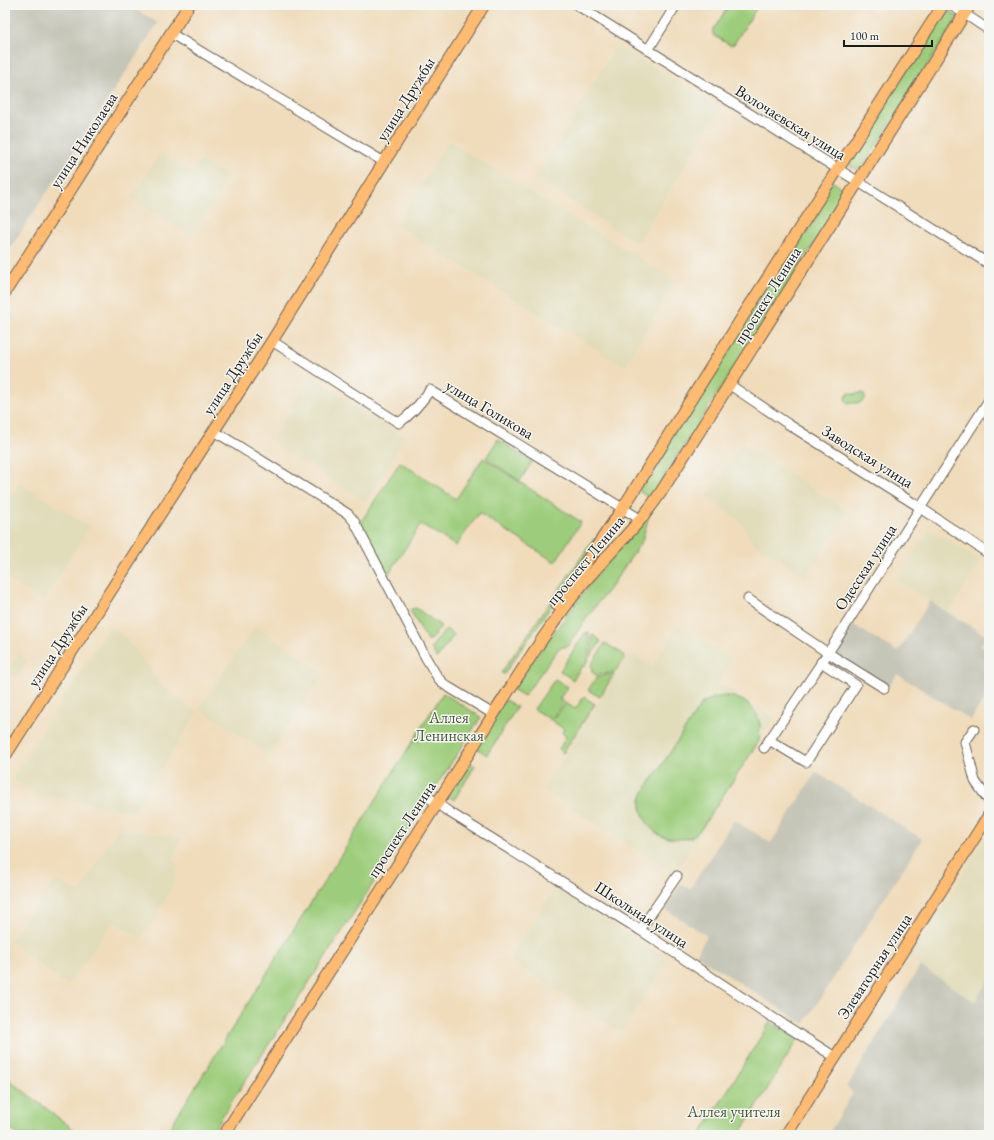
<svg xmlns="http://www.w3.org/2000/svg" width="994" height="1140" font-family="'EB Garamond',serif">
<rect width="100%" height="100%" fill="#f6f6f2"/>
<filter id="ink" filterUnits="userSpaceOnUse"><feTurbulence type="fractalNoise" baseFrequency=".025" numOctaves="2"/><feDisplacementMap in="SourceGraphic" scale="8" xChannelSelector="R" yChannelSelector="G"/><feConvolveMatrix kernelMatrix="1 2 1 2 8 2 1 2 1" color-interpolation-filters="sRGB"/></filter>
<filter id="wash" filterUnits="userSpaceOnUse"><feTurbulence type="fractalNoise" baseFrequency=".012" numOctaves="4" result="noise"/><feDisplacementMap in="SourceGraphic" scale="16" xChannelSelector="R" yChannelSelector="G"/><feGaussianBlur stdDeviation="0.9" result="paint"/><feColorMatrix in="noise" values="0 0 0 0 0 0 0 0 0 0 0 0 0 0 0 0 0 1.4 0 .05"/><feComposite in="paint" operator="in"/></filter>
<g filter="url(#wash)">
<rect width="100%" height="100%" fill="#f0dcbb"/>
<!-- built -->
<g fill="#e1dcba">
<path d="M617 45 720 109 637 243 536 179Z"/>
<path d="M449 141 515 183 675 280 625 367 396 225Z"/>
<path d="M160 153 191 173 200 160 228 178 191 236 131 198Z"/>
<path d="M310 376 405 437 366 502 271 442Z"/>
<path d="M742 443 849 512 806 576 750 541 742 523 707 496Z"/>
<path d="M19 483 90 527 43 601 5 577V505Z"/>
<path d="M929 529 981 560 949 612 897 581Z"/>
<path d="M678 625 732 659 718 683 774 718 675 874 543 790 630 653 652 667Z"/>
<path d="M255 626 325 673 269 755 199 708Z"/>
<path d="M111 627 130 641 129 644 135 649 160 684 197 713 134 812 36 794 12 779 108 628 109 629Z"/>
<path d="M18 654 28 660 16 678 7 673Z"/>
<path d="M118 828 182 838 173 858 178 868 170 890 164 902 141 938 112 922 68 986 9 941 55 880 79 893Z"/>
<path d="M989 829V978L975 1002 907 958 939 907 943 910Z"/>
<path d="M556 887 668 961 621 1032 509 959Z"/>
</g>
<!-- industrial -->
<g fill="#c5c5b8">
<path d="M13 5H128L158 23 5 256V19Z"/>
<path d="M930 601 986 636 980 646 989 651V691L971 720 897 674 889 686 834 652 852 624 898 652Z"/>
<path d="M816 772 922 839 804 1024 696 955 707 936 665 909 681 884 690 889 734 820 771 843Z"/>
<path d="M920 966 975 1002 989 978V1135H828L853 1093 847 1087Z"/>
</g>
<!-- green -->
<g fill="#9dcd7b" stroke="#5c744c">
<path d="M729 5H757V7L734 44 730 45 713 35V30Z"/>
<path d="M945 9 958 17 862 168 857 169 851 167 849 163V159Z"/>
<path d="M832 181 847 192 656 489 648 497 640 492 641 483Z"/>
<path d="M849 393 853 394 863 393 865 397V399L860 403H848L845 399Z"/>
<path d="M498 439 532 462 520 481 486 458Z"/>
<path d="M483 458 581 522 555 562 479 513 456 546 421 524 388 575 359 525 400 462 456 499Z"/>
<path d="M650 512 642 541 610 588 586 618 568 646 559 648 524 696 512 689 610 557Z"/>
<path d="M594 539 597 541 504 674 501 673Z"/>
<path d="M416 608 441 626 431 640H427L410 610 411 609Z"/>
<path d="M446 629 454 635 437 658 431 648Z"/>
<path d="M589 632V658L584 667 582 666 573 680 560 671 585 633Z"/>
<path d="M592 634 601 641 591 656Z"/>
<path d="M605 643 623 654 624 659 615 672 596 675 592 672 591 665Z"/>
<path d="M614 674 600 697 588 690 597 677Z"/>
<path d="M555 679 568 687 559 699 564 702 551 720 534 709Z"/>
<path d="M443 693 481 717 210 1135H165Z"/>
<path d="M725 696C741 696 758 708 760 725 760 730 759 736 759 741L701 829C698 831 695 835 691 837 684 840 672 839 664 837 651 833 639 814 641 800 643 790 654 777 660 768 674 746 688 725 702 703L714 698Z"/>
<path d="M584 697 595 704 563 753 559 749 566 737 562 733 564 729 552 721 566 703 575 709Z"/>
<path d="M505 700 517 707 487 755 475 747Z"/>
<path d="M466 760 475 766 454 800 445 794Z"/>
<path d="M770 1022 798 1039 739 1135H700Z"/>
<path d="M5 1077 81 1135H18L5 1124Z"/>
</g>
</g>
<g filter="url(#ink)">
<g fill="none" stroke-linecap="round" stroke-linejoin="round">
<defs>
<g id="minor">
<path d="M577 5 989 264"/>
<path d="M951 5 989 30"/>
<path d="M170 33 384 162"/>
<path d="M648 50 676 5"/>
<path d="M272 341 399 423C412 414 421 403 430 390L640 519"/>
<path d="M730 385 788 424 921 508 989 554"/>
<path d="M214 431 348 514 354 521 426 658 438 678 445 685 493 714"/>
<path d="M748 599 828 653 884 688"/>
<path d="M974 729 965 742 975 781 989 801"/>
<path d="M769 740 806 762 856 685 821 662"/>
<path d="M764 748 828 653 989 400"/>
<path d="M431 799 449 812 640 930 772 1017 835 1057"/>
<path d="M640 930 677 876"/>
</g>
<g id="major">
<path d="M5 292 189 5"/>
<path d="M557 605 623 508 745 313 843 161 943 5"/>
<path d="M5 756 140 545 272 341 384 162 484 5"/>
<path d="M224 1135C295 1024 367 913 438 802 473 747 507 692 543 638 557 618 570 599 585 581 610 552 640 524 661 492L960 21 970 5"/>
<path d="M786 1135 989 815"/>
</g>
</defs>
<!-- minor casing -->
<use href="#minor" stroke="#665f54" stroke-width="11"/>
<!-- major casing -->
<use href="#major" stroke="#665f54" stroke-width="13"/>
<!-- minor -->
<use href="#minor" stroke="#fff" stroke-width="9"/>
<!-- major -->
<use href="#major" stroke="#ffbb71" stroke-width="11"/>
</g>
</g>
<g text-anchor="middle" stroke-width="3" stroke-linejoin="round" paint-order="stroke">
<!-- street labels -->
<g font-size="16" fill="#1c1c1c" stroke="#f6f6f2">
<text transform="translate(405 99) rotate(-58)" y="6">улица Дружбы</text>
<text transform="translate(791 122) rotate(32)" y="6">Волочаевская улица</text>
<text transform="translate(83 140) rotate(-57)" y="6">улица Николаева</text>
<text transform="translate(767 295) rotate(-58)" y="6">проспект Ленина</text>
<text transform="translate(232 373) rotate(-57)" y="6">улица Дружбы</text>
<text transform="translate(490 409) rotate(31)" y="6">улица Голикова</text>
<text transform="translate(868 456) rotate(32)" y="6">Заводская улица</text>
<text transform="translate(585 560) rotate(-50)" y="6">проспект Ленина</text>
<text transform="translate(865 567) rotate(-57)" y="6">Одесская улица</text>
<text transform="translate(57 645) rotate(-57)" y="6">улица Дружбы</text>
<text transform="translate(401 829) rotate(-57)" y="6">проспект Ленина</text>
<text transform="translate(642 914) rotate(33)" y="6">Школьная улица</text>
<text transform="translate(874 966) rotate(-57)" y="6">Элеваторная улица</text>
</g>
<!-- park labels -->
<g font-size="16" fill="#495a3d" stroke="#f6f6f2">
<text x="449" y="723">Аллея<tspan x="449" dy="18">Ленинская</tspan></text>
<text x="734" y="1117">Аллея учителя</text>
</g>
</g>
<!-- margin -->
<rect width="994" height="1140" fill="none" stroke="#f6f6f2" stroke-width="20"/>
<!-- scale -->
<path d="M844 40v6h88v-6" fill="none" stroke="#1c1c1c" stroke-width="2"/>
<text x="850" y="40" font-size="12" fill="#1c1c1c" stroke="#f6f6f2" stroke-width="3" paint-order="stroke">100 m</text>
</svg>
